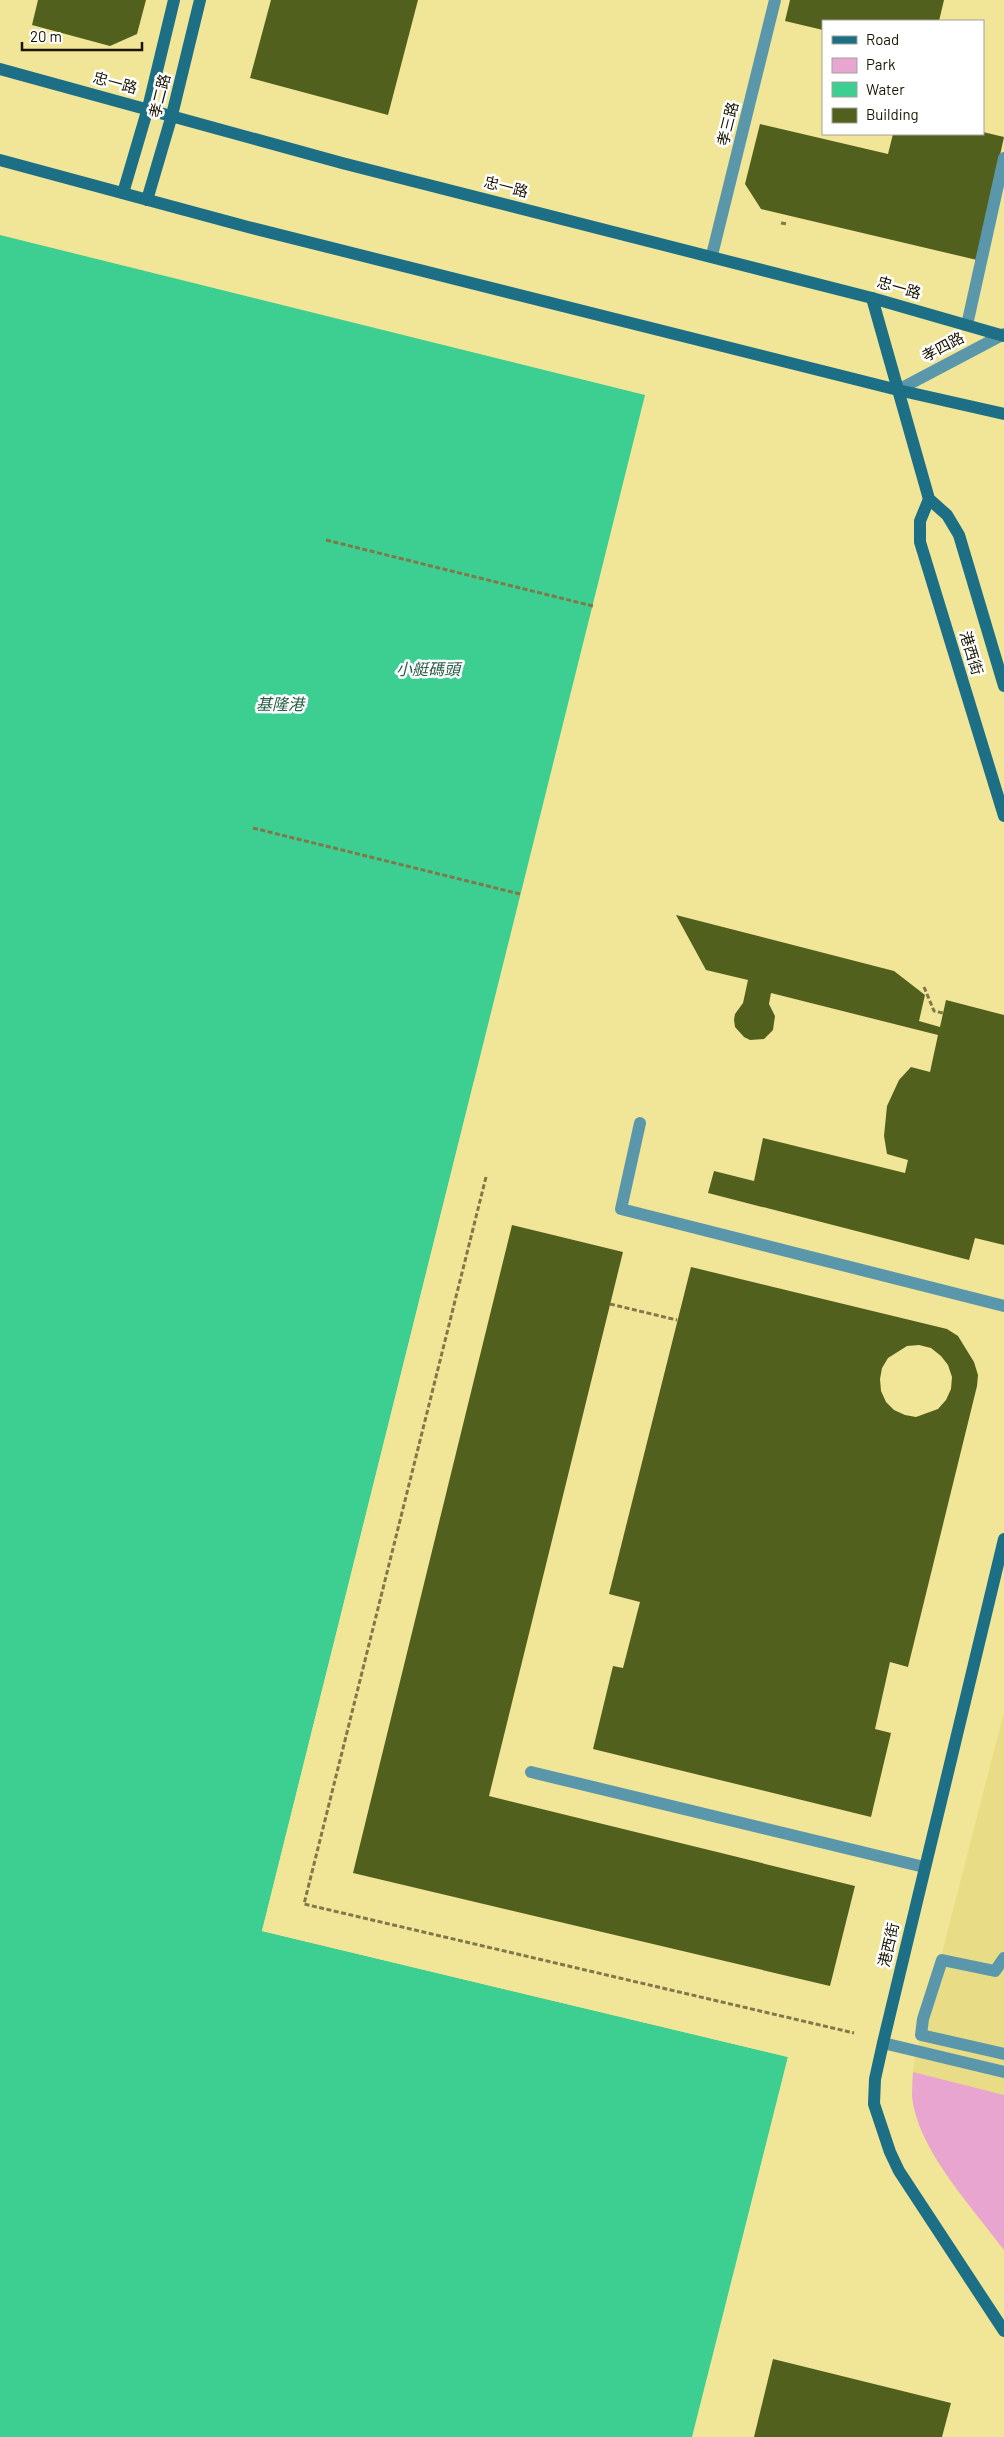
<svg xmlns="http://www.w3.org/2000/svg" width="1004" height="2437" font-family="Barlow,'Noto Sans TC',sans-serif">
<rect width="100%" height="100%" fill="#f1e598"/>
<!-- built -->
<path fill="#e9dc86" d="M1004 1712V2250L934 2156 919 2124 912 2095V2078L915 2058Z"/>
<!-- green -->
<path fill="#e8a5d0" d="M913 2072 1004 2095V2250C973 2208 917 2149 912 2096 912 2088 913 2080 913 2072Z"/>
<!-- water -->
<path fill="#3ccf91" d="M0 235 645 395 262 1931 788 2057 693 2437H0Z"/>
<!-- pier -->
<path fill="#f1e598" d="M474 1081H476L265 1929 790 2055 695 2437H692L788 2057 262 1931Z"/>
<!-- building -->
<g fill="#52601e" fill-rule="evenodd">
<path d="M38 0H146L137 34 110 46 32 25Z"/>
<path d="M271 0H418L388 115 250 78Z"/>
<path d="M790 0H944L939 21H823V30L785 21Z"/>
<path d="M760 124 888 154 893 134 983 132 1004 137 977 260 761 209 745 184Z"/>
<path d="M676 915 894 971 925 995 919 1021 940 1027 946 1000 1004 1015V1245L975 1238 969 1260 708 1193 714 1171 754 1181 763 1138 905 1173 908 1160 887 1154 884 1136 887 1106 899 1080 911 1067 930 1072 938 1035 771 993 769 1004 775 1016 773 1030 764 1039 750 1040 744 1037 735 1027 734 1020 735 1014 743 1003 748 980 706 970Z"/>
<path d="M512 1225 623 1252 489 1796 855 1886 830 1986 353 1873Z"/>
<path d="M691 1267 947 1329 958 1336 974 1362 978 1375 977 1386 908 1667 890 1662 875 1729 891 1733 871 1817 593 1749 613 1666 623 1668 640 1602 609 1594ZM919 1345 931 1348 941 1356 948 1365 952 1377 951 1389 946 1400 938 1409 916 1417 905 1415 894 1410 886 1402 881 1391 880 1379 882 1368 888 1358 907 1346Z"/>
<path d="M773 2359 951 2403 942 2437H754Z"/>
</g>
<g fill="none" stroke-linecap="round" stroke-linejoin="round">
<!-- path -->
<g stroke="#807848" stroke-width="3" stroke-dasharray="5 2.5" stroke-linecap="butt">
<path d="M781 223 787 224"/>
<path d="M326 540 593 606"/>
<path d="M253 828 520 894"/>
<path d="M924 987 934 1011 943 1013"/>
<path d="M486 1177 304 1904 854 2033"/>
<path d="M610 1304 677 1320"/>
</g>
<!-- lane -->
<g stroke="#5b97aa" stroke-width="12">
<path d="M967 325 1004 158"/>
<path d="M640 1123 621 1209 1004 1306"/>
<path d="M531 1772 924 1867"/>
<path d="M883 2043 1004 2072"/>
</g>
<!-- street -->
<g stroke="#5b97aa" stroke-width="12">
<path d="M712 255 775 0"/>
<path d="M898 390 1004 334"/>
<path d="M1004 1958 995 1971 942 1960 923 2019 921 2035 1004 2054"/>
</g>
<!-- secondary -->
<g stroke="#1c6f85" stroke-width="12">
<path d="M0 69 342 163 872 298 1004 336"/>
<path d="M0 160 248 227 898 390 1004 414"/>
<path d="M123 193 148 108 174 0"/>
<path d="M147 200 172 115 200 0"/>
<path d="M872 298 929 499 947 515 959 535 1004 686"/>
<path d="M929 499 920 521V542L1004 816"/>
<path d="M1004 1539 883 2043 875 2079 874 2104 890 2152 899 2171 1004 2331"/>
</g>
</g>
<g text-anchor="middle" stroke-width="5" stroke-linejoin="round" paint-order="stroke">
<!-- street labels -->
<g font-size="15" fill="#1a1500" stroke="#fff">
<text transform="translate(115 83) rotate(15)" y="5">忠一路</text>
<text transform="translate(160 96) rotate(-76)" y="5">孝二路</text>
<text transform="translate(728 124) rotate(-76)" y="5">孝三路</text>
<text transform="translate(506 187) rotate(14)" y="5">忠一路</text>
<text transform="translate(899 288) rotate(16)" y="5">忠一路</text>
<text transform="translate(943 347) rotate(-28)" y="5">孝四路</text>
<text transform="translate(971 653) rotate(73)" y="5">港西街</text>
<text transform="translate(889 1945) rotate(-77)" y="5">港西街</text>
</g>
<!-- water labels -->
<g font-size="16" font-style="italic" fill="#275e44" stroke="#fff">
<text x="428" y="675">小艇碼頭</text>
<text x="280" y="710">基隆港</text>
</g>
</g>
<!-- legend -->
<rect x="822" y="20" width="162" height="115" fill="#ffffff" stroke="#a3a199"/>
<rect x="832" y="36" width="25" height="8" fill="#1c6f85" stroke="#a3a199"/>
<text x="866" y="45" font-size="15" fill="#1a1500">Road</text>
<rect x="832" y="58" width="25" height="15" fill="#e8a5d0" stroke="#a3a199"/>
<text x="866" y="70" font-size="15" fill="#1a1500">Park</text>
<rect x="832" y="82" width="25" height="15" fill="#3ccf91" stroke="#a3a199"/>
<text x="866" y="95" font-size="15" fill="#1a1500">Water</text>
<rect x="832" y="108" width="25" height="15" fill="#52601e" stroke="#a3a199"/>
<text x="866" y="120" font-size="15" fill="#1a1500">Building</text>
<!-- scale -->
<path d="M22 42v8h120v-8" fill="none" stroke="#1a1500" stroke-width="2.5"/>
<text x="30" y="42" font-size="15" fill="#1a1500" stroke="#ffffff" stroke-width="4" paint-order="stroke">20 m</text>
</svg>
